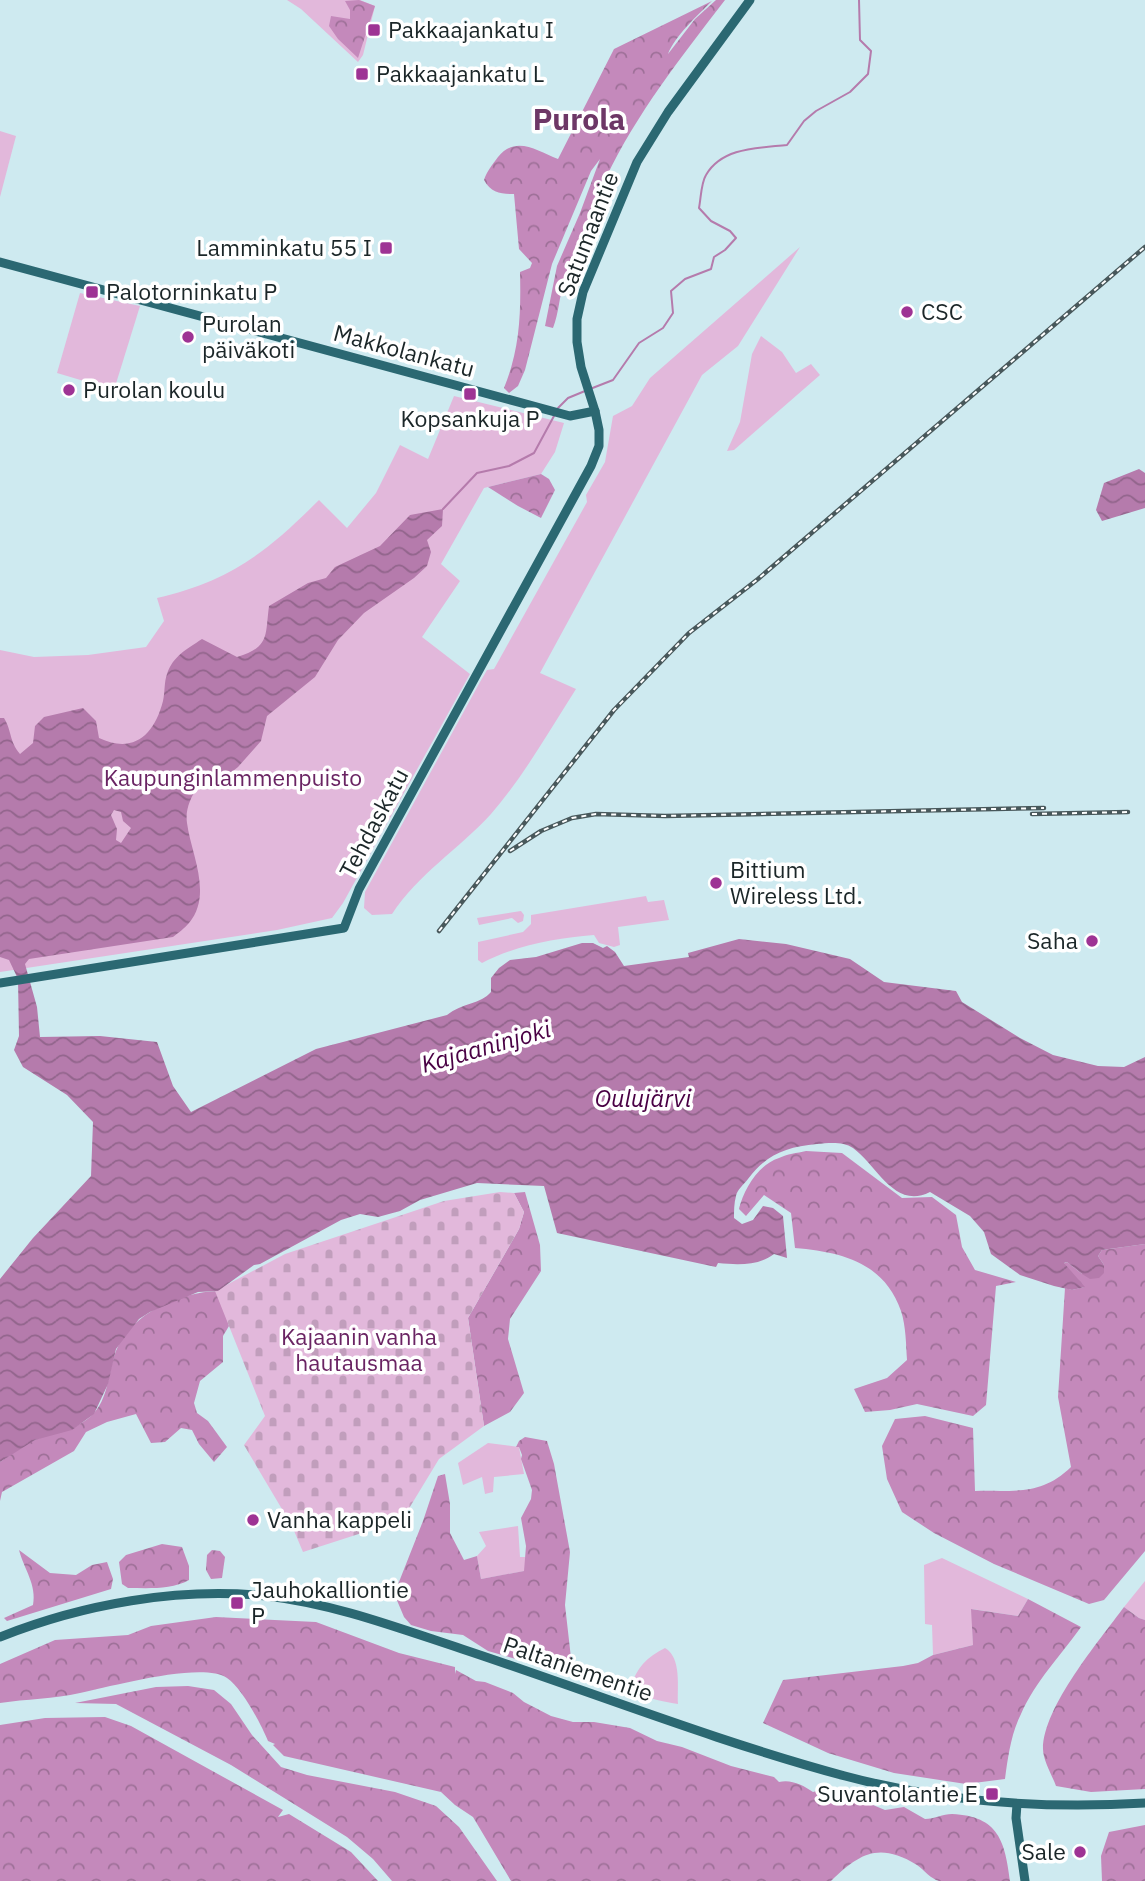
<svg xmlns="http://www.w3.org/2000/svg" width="1145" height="1881" font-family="'IBM Plex Sans',sans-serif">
<defs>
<pattern id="forest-crowns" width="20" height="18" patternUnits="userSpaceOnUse" patternTransform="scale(1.75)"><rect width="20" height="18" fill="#c489bb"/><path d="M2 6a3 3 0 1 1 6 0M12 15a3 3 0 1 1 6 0" fill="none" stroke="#9e7098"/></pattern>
<pattern id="cemetery-stones" width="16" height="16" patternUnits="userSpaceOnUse" patternTransform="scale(1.75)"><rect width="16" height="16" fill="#e2b8db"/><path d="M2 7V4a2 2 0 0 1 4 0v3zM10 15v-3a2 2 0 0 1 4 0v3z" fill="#c19ebc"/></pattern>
<pattern id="water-waves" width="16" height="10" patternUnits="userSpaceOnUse" patternTransform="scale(1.75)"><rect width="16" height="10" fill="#b57bac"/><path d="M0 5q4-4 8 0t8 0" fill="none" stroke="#92658c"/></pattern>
</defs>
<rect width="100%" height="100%" fill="#ceeaf0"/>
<!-- green -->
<g fill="#e2b8db">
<path d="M287 0H360L375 6 363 55 358 62 301 9Z"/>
<path d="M0 131 16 136 0 197Z"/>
<path d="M800 247 738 346 702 375 540 673 576 689C549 731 524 776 491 814 459 849 418 874 392 914L372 915 364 908 365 892 480 682 487 670 494 669 587 502 586 495 605 462 613 416 632 406 650 378Z"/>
<path d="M80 293 140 306 114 390 57 373Z"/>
<path d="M761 336 782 352 796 373 811 364 820 375 734 450 727 451 740 422 752 354Z"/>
<path d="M454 396 564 423 555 452 541 474 484 488 441 564 460 581 422 637 470 674 343 903 332 918 277 930 0 972V650L34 657 88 655 146 647 164 621 157 598C230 581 266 553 319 500L347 528 376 493 400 445 428 459Z"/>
<path d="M646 896 648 902 664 900 669 920 618 927 620 945 614 947 599 943 594 935C556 938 517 945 482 963L478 960V942L523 932 531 924V915Z"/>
<path d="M521 911 524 915 523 921 518 923 512 918 479 925 477 918Z"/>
<path d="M488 1443 519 1447 524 1474 494 1477 493 1492 485 1494 482 1477 463 1485 458 1463Z"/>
<path d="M518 1526 520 1557H525V1571L481 1579 477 1556 486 1546 479 1532Z"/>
<path d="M942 1558 1028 1599 1018 1616 972 1609 973 1645 933 1655 932 1625 925 1624 924 1565Z"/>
<path d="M1145 1581V1620L1139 1618 1124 1607Z"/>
<path d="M665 1648C682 1658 677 1687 678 1704 661 1701 645 1699 631 1687 636 1668 647 1657 665 1648Z"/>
</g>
<!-- forest -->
<g fill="url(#forest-crowns)">
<path d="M359 0 375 6 358 58 338 39 329 26 331 16 350 19V10L345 1Z"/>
<path d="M716 0H725C682 56 636 114 606 178 591 211 576 247 564 282 559 297 559 313 553 328L545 326 557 266 580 213 600 159 591 171 552 264 525 370 518 386 509 393 504 388C520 349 521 313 520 272L530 268 532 263 519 249 514 194C501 194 491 193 484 180 487 171 492 165 498 157 516 135 537 151 558 159L614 49 712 1C697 16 675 36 668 54L695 19Z"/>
<path d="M541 474 549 479 555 490 541 518 518 506 488 487Z"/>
<path d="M806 1151 842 1153 902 1198 932 1197 956 1215 962 1247 975 1270 1016 1282 996 1286 986 1405 973 1416 917 1404 890 1410 865 1412 854 1389 887 1378 907 1360C906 1345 906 1326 901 1311 884 1262 841 1252 795 1248L791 1213 764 1195 746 1216 739 1209C744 1189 758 1165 779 1158 787 1154 797 1153 806 1151Z"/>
<path d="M525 1192 540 1245 541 1271 510 1319 508 1339 524 1393 510 1412 484 1426 468 1318 519 1229 524 1212 514 1193Z"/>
<path d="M1145 1244V1551L1104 1600 1089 1604 994 1564 934 1533 902 1512 887 1479 882 1446 895 1419 925 1416 973 1428 975 1491C1015 1490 1041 1496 1071 1467L1058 1397 1065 1288 1072 1290 1084 1287 1063 1264 1067 1262 1082 1274 1104 1265 1098 1256 1102 1250Z"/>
<path d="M218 1291 229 1326 223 1336V1362L200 1381 194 1403 197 1413 208 1421 227 1447 214 1462 199 1444 192 1430 181 1428 165 1442 151 1443 136 1414 107 1422 86 1432 74 1451 2 1492 0 1501V1462C12 1454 24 1444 37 1439 57 1432 74 1431 91 1416 109 1400 108 1371 116 1351 131 1313 180 1292 218 1291Z"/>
<path d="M525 1437 547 1441 554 1464 570 1552 565 1605 571 1658 568 1674 488 1651 463 1635 431 1631 411 1625 404 1617 396 1598 397 1587 423 1521 438 1476 445 1474 450 1504V1533L464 1560 477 1556 481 1579 524 1571 526 1546 521 1518 531 1499 532 1490 521 1459 522 1455 519 1447H516L519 1441Z"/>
<path d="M162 1544 182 1547 189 1566V1580C171 1590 148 1588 128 1588L122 1584 119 1562 126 1555Z"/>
<path d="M19 1550 50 1573 76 1575 92 1565 107 1562 113 1579 111 1589 7 1621 4 1618 33 1605C37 1585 24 1569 19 1550Z"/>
<path d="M212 1550 220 1551 225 1557 222 1578 211 1579 206 1570 207 1555Z"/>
<path d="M1028 1599 1081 1627C1061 1655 1035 1682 1021 1714 1011 1734 1008 1757 1005 1779L966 1784 894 1773 828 1753 763 1723 783 1680 903 1666 918 1663 933 1655 973 1645 971 1609 1018 1616Z"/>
<path d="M1124 1607 1139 1618 1145 1620V1789L1091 1792 1056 1786C1052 1775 1043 1760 1043 1749 1043 1707 1099 1641 1124 1607Z"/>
<path d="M216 1617 316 1622 399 1653 455 1667V1674L456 1670 476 1681 485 1682 513 1693 524 1702 551 1716 573 1722H594L630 1728 657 1741 682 1747 731 1766 774 1777 779 1782C791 1779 803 1785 813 1792L820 1790 856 1798 885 1810 904 1807 925 1819C934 1819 943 1814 952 1814 999 1816 1005 1842 1010 1881 994 1881 952 1881 939 1881 931 1879 924 1870 917 1865 879 1842 860 1853 831 1881H511L473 1817 455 1805 441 1792 284 1756 273 1745 275 1744 268 1741C261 1724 242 1688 227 1678 202 1661 110 1687 80 1693 54 1699 26 1699 0 1703V1664L55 1640 128 1635 151 1626Z"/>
<path d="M188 1686 214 1690 231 1704 252 1735 281 1767 307 1775 395 1792 436 1806 459 1827 497 1881H392L373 1859 347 1837 231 1765 116 1704 75 1703 156 1687Z"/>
<path d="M105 1717 131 1726 283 1810 278 1817 289 1814 351 1852 378 1881H0V1725L45 1718Z"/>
<path d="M1145 1825V1881H1102L1101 1856 1109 1832Z"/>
</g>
<!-- cemetery -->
<path fill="url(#cemetery-stones)" d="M500 1192 514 1193 524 1212 519 1229 468 1318 484 1426 439 1459 402 1520 303 1552 292 1526 244 1445 265 1416 215 1291 285 1254 444 1201Z"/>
<!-- water -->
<g fill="url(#water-waves)" fill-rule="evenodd">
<path d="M1139 469 1145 473V508L1102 521 1096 510 1104 483Z"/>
<path d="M443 509 442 526 427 540 431 552 427 566 414 578 364 613 338 640 315 677 267 716 261 741 238 767 222 780 197 787C191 798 185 809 187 823 191 854 213 894 189 923 185 928 178 933 173 937L29 959 25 964 37 1007 40 1037 100 1036 157 1042 173 1086 191 1112 316 1049 447 1015C462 1003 481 1004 491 992V978L499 968 510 960 536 957 582 943H593L603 948 607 946 615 952 624 966 689 957 688 953 739 939 786 944 850 959 884 982 956 991 962 1002 1020 1038 1053 1055 1098 1066 1124 1067 1145 1057V1244L1102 1250 1098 1256 1104 1265V1273L1099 1278 1090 1279 1082 1274 1067 1262 1064 1263 1085 1287 1072 1290 1054 1286 1020 1275 991 1254 984 1232 970 1216 930 1192C894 1210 877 1165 853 1148 843 1141 828 1143 817 1144 786 1147 767 1154 748 1179 744 1184 737 1190 736 1196 734 1203 734 1211 734 1218L742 1224 753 1220 763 1206 773 1208 783 1216 787 1258 774 1254C758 1266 738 1265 718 1263L716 1267 557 1233 544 1186 477 1183 420 1200 400 1211 378 1217 360 1214 341 1220 260 1264 254 1265 218 1291 198 1292 150 1312 139 1319 116 1349 108 1384 94 1414 72 1430 35 1440 0 1462V1279L33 1238 91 1176 93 1122 67 1095 23 1067 14 1050 19 1036 18 979 9 960 0 957V718H4C12 731 9 741 20 754L33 743 35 726 44 717 83 708 96 721 99 738C133 754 154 736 163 701 165 693 164 682 167 674 173 656 187 649 202 639L237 657C270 647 265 636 269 606L308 583 326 578 335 567 380 546 410 515ZM114 810 121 812 123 821 131 828 121 843 116 840 117 829 111 815Z"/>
</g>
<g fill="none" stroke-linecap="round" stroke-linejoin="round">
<!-- stream -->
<g stroke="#b57bac" stroke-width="2">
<path d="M590 389 613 380 639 343 663 328 673 313 671 291 685 279 711 269 714 257 725 250 736 238 730 231 711 221 699 208C701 198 701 183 706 175 722 147 759 148 787 145L804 121 816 111 850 92 868 74 871 51 860 40 859 0"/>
<path d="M558 408 568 398 585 391"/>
<path d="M443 509 477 473 509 466 534 453 554 416"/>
</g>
<!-- secondary -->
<g stroke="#2b6872" stroke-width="9">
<path d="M0 262 570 416 595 411"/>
<path d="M0 983 344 928 359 889 591 466 599 446V430L595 411 581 367 577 342V319L583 292 637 162 668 112 750 0"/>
<path d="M0 1637C83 1604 178 1587 267 1596 335 1604 398 1628 462 1649 589 1691 715 1741 845 1776 942 1802 1045 1809 1145 1803"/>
<path d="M1017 1804 1016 1818 1025 1881"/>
</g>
<defs>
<g id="rail">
<path d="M1032 814 1128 812"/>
<path d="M510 851 541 831 572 818 596 814 665 816 1044 808"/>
<path d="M439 931 614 710 689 633 758 579 1145 247"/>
</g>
</defs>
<!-- rail casing -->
<use href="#rail" stroke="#48585b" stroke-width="4.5"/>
<!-- rail -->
<use href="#rail" stroke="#fff" stroke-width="2" stroke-dasharray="5" stroke-linecap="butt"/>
</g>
<!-- markers -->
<g fill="#9e3394" stroke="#fff" stroke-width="2.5">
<rect x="367" y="23" width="14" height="14" rx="3.5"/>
<rect x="355" y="67" width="14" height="14" rx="3.5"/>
<rect x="379" y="241" width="14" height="14" rx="3.5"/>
<rect x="85" y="285" width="14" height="14" rx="3.5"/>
<circle cx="907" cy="312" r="7"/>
<circle cx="188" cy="337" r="7"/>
<circle cx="69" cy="390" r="7"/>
<rect x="463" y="387" width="14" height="14" rx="3.5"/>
<circle cx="716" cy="883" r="7"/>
<circle cx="1092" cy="941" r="7"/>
<circle cx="253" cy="1520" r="7"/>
<rect x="230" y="1596" width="14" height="14" rx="3.5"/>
<rect x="985" y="1787" width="14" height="14" rx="3.5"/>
<circle cx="1080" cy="1852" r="7"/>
</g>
<g text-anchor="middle" stroke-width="7" stroke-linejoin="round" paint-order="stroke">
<!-- poi labels -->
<g font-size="23" fill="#1b2628" stroke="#fff" text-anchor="start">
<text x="388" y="38">Pakkaajankatu I</text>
<text x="376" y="82">Pakkaajankatu L</text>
<text x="372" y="256" text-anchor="end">Lamminkatu 55 I</text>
<text x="106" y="300">Palotorninkatu P</text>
<text x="921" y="320">CSC</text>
<text x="202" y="332">Purolan<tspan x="202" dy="26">päiväkoti</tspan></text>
<text x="83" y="398">Purolan koulu</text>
<text x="470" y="427" text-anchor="middle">Kopsankuja P</text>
<text x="730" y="878">Bittium<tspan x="730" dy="26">Wireless Ltd.</tspan></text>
<text x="1078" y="949" text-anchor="end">Saha</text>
<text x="267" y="1528">Vanha kappeli</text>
<text x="251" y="1598">Jauhokalliontie<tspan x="251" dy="26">P</tspan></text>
<text x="978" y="1802" text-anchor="end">Suvantolantie E</text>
<text x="1066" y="1860" text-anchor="end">Sale</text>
</g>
<!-- street labels -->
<g font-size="23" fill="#1b2628" stroke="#fff">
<text transform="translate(588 234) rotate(-69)" y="8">Satumaantie</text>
<text transform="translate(404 351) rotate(15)" y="8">Makkolankatu</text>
<text transform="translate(374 823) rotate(-62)" y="8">Tehdaskatu</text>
<text transform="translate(578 1669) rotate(19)" y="8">Paltaniementie</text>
</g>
<!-- park labels -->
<g font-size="23" fill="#6a2463" stroke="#fff">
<text x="233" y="786">Kaupunginlammenpuisto</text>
<text x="359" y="1345">Kajaanin vanha<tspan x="359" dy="26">hautausmaa</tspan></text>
</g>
<!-- water labels -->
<g font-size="24" font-style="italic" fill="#490044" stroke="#fff">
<text transform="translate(486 1047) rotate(-16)" y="8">Kajaaninjoki</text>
<text x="643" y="1107">Oulujärvi</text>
</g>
<!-- district labels -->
<g font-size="30" font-weight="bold" fill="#6d3766" stroke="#fff">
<text x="579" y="130">Purola</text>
</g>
</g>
</svg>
